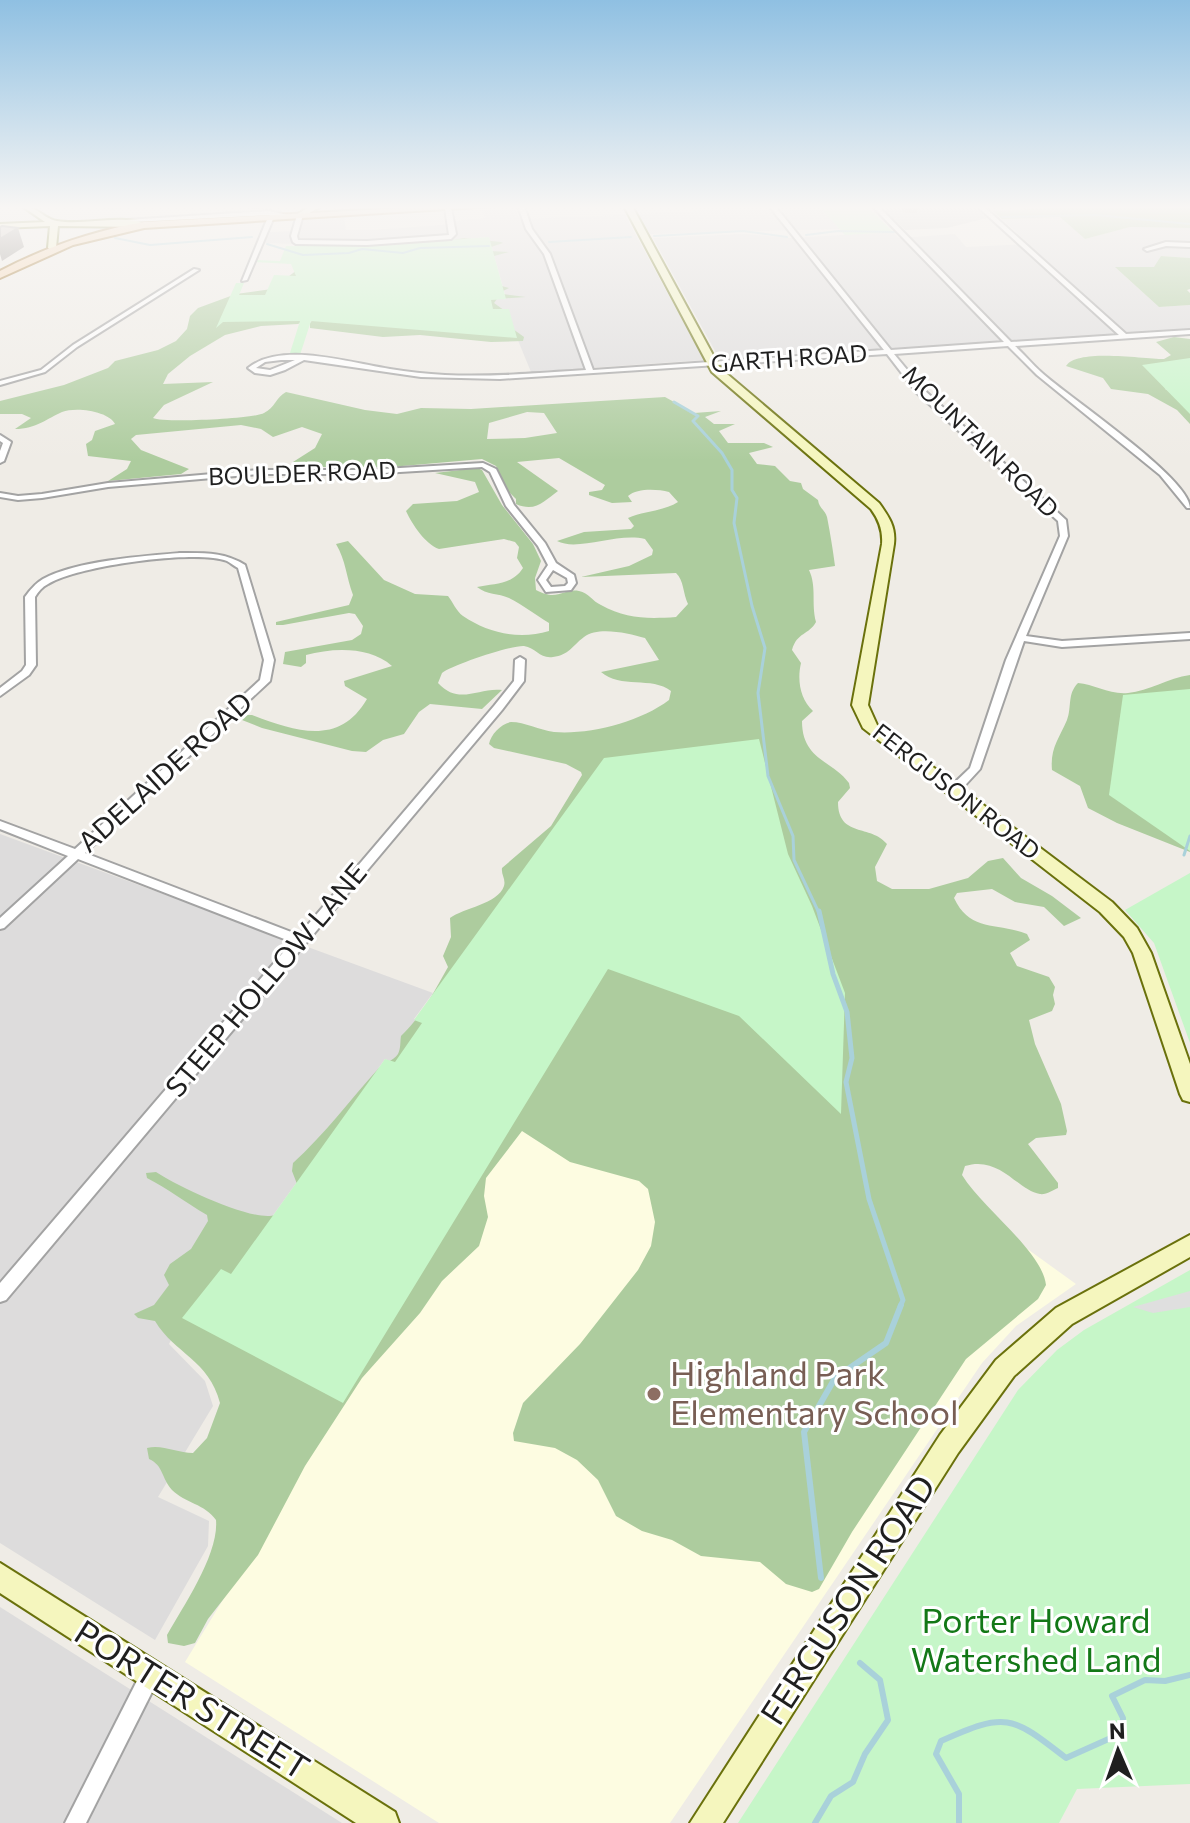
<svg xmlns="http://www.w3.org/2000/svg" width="1190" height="1823" font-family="Commissioner,sans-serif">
<rect width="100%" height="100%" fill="#efece6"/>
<!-- residential -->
<g fill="#dddcdc">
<path d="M696 206H819L840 229 650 234 638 214 697 211Z"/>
<path d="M514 208 520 219 625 215 704 360 531 372 517 338 493 310 490 300 506 298 489 237 370 246 263 243 270 232 299 231 301 220 344 218 346 230H374L455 224V221L485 218 482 210Z"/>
<path d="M1060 217 1085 239 1130 227 1190 228V258L1162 256 1155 267 1116 268 1159 307 1190 305V329L720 360 653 238 744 234 791 238 893 232 899 238 955 234 966 247 1029 244 1002 219Z"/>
<path d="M0 834 433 993 414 1019 422 1023 394 1063 385 1059 231 1274 182 1318 169 1344 205 1381 213 1406 158 1497 209 1521 208 1546 155 1640 0 1543Z"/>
<path d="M0 1607 342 1823H0Z"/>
</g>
<!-- education -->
<path fill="#fdfce1" d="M608 969 841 1115 1076 1284 1016 1326 982 1363 670 1823H439L185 1662Z"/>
<!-- religious -->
<path fill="#cdcdcd" d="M880 206H975L987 218 947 228 905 230Z"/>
<!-- forest -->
<g fill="#adcc9e" fill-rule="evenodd">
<path d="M1091 206H1190V228L1130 227 1085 239 1060 217 1002 219 993 211Z"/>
<path d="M464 238 501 242 503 243 488 248 490 251 509 252 494 256 498 285 509 288 501 292 503 294 526 297 497 299 494 303 508 313 513 329 524 337 523 341 491 342 420 335 383 337 310 328V323L316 316 298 324 261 326 225 335 190 356 168 374 163 384 213 382 164 405 153 418C163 423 254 419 264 413 275 408 276 397 286 392L365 410 397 414 421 408 471 409 665 397 694 413 721 411 705 417 714 424H735L719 431 728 443H764L773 447 749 453 757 464 775 466 790 481 801 483 803 489 818 500C819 508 825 510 827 517 830 532 833 550 835 566L809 570C817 587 811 603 816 622 809 635 797 632 792 650L801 663C797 680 800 699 813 711L802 721C802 760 832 760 849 783L850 788 838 802C838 838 871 824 887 844L875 867 877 881 892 889H929L968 878 988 861 1003 858 1021 878 1052 896 1081 918 1064 926 1044 907 1015 902 992 889 957 893 954 898C970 932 995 922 1027 934L1030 940 1010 953 1017 966 1049 977 1055 987 1053 995 1055 1004 1052 1011 1029 1020 1035 1044 1061 1104 1067 1131 1066 1135 1036 1138 1028 1144 1058 1183V1188C1053 1190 1046 1195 1040 1194 1018 1191 1000 1155 965 1166L962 1175C983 1209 1042 1251 1046 1285L1038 1299 966 1359 852 1532 819 1589 812 1592 786 1584 760 1562 701 1556 672 1540 642 1531 616 1516 598 1480 577 1460 555 1448 514 1441 513 1433 523 1403 580 1344 638 1270 651 1246 655 1222 648 1189 639 1181 570 1162 522 1131 486 1178 484 1196 488 1217 479 1246 442 1281 420 1313 362 1378 305 1466 258 1555 208 1619 195 1643 184 1646 168 1643 167 1635C184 1605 219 1554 216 1520 205 1504 185 1503 172 1490 161 1478 164 1466 149 1459L147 1448C162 1444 177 1453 193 1453L207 1438 220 1403C209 1360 175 1354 155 1321L138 1318 134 1314 154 1305 169 1285 164 1275 170 1264 191 1249 208 1221 207 1215C185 1202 168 1189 147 1178L146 1173 156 1172C175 1185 254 1223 275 1215 285 1210 291 1194 297 1184L292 1171 293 1163C324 1135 350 1100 378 1069 384 1063 393 1061 398 1054 401 1048 400 1042 401 1036 423 1015 433 993 448 967L443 956 451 937 450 918C463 908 498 904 504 886 506 879 501 875 502 868L551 826 582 775 581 772 566 764 494 748 489 744C491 734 501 724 511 722 525 722 539 730 554 732 589 735 640 722 669 700L671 691C652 676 620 689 601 672L659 660 645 638C628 633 598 626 584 637 572 646 569 655 553 657 540 659 536 648 524 646 512 645 452 665 442 673L438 683C459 706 479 687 502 690L482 709 430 704 419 712 404 734 383 740 366 752 352 751 262 728 242 720 244 715H252C295 731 339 747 367 699L345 686 344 681 392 666C369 646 333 648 306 655V663L301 667 283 664 285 652 352 640 361 634 363 626 355 614 349 613 283 625H276V622L349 605 353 595C346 576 346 561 336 544L348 541 384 580 415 594 448 596C453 602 456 611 463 616 488 633 519 640 549 631V623C536 615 523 605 509 598 498 593 487 595 477 587 495 583 512 585 523 568L517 558 519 547 515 542 504 539 439 549C425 544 412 524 406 511L413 504 457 501 479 492 475 482 435 473 477 468 482 470 502 505 533 544 541 561 535 578 536 590C558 602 563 588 579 591 589 593 592 601 601 605 626 619 648 619 676 617L688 604C683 594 684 580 676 573L581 577 629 566 652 555 653 550 645 539C617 532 578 552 557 541L584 532 631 529 634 526 628 518C644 511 664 511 678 502L669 492C657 489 637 488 628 496L632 502 612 503 589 495V492L602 490 605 485 559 458 517 462 558 491C545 500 536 513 516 504V499L506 489 496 466 482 459 391 467H298L293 462 315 448 322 434 302 427 273 437 261 429 241 425 136 435 131 439 141 450 189 469 181 474 108 481 127 469 131 461 88 456 86 444 92 440 95 431 115 424C110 412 77 406 62 412 48 418 36 429 15 429L31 418 22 414H0V401L64 385 108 368 115 361 158 350 176 341 187 329 190 316 198 308 236 294 272 289 297 270ZM527 412 544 413 557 433 525 438 487 439 489 423Z"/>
<path d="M1161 256 1190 258V289L1187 290 1190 293V305L1159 307 1115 267H1154Z"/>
<path d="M1174 337 1190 339V365L1165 389 1190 402V424L1177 410 1148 394 1111 389 1103 378 1066 366C1077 348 1143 359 1164 359L1171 355 1156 342Z"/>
<path d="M1190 675V852L1117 823 1088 808 1080 786 1052 770C1050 748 1059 739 1067 720 1072 707 1067 694 1078 683 1094 684 1110 695 1128 693 1149 691 1168 678 1190 675Z"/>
</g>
<!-- park -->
<g fill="#c6f6c8">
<path d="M819 206H867L893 232 845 235Z"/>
<path d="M489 237 506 299 491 300 493 309H509L517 338 311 321 300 355 289 356 300 321 223 322 216 328 236 283H244L239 295H265L274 275 296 276 291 264 253 262 255 260 280 261 286 246H370Z"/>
<path d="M1190 358V414L1142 365Z"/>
<path d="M1190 689V851L1109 795 1123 695Z"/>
<path d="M759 739 788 854 812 906 845 993 841 1114 739 1016 608 969 343 1403 182 1318 221 1269 231 1274 385 1059 395 1062 422 1023 414 1020 604 758Z"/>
<path d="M1190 873V1043L1154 943 1125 910Z"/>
<path d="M1190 1270V1784L1077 1789 1059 1823H738L1018 1390 1057 1350 1084 1330Z"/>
</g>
<!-- parking -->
<path fill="#dfdfdf" d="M1190 1291V1307L1153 1313 1133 1307Z"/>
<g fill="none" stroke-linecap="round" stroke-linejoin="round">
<!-- stream-far3 -->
<g stroke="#a9d1da" stroke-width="2">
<path d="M103 206 112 209 130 206"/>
<path d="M1002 217 1096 215 1190 224"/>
<path d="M806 235 838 231 894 232"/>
<path d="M654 236 743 231 787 237"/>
<path d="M115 238 150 245 252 237"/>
<path d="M549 242 631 237"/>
<path d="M267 244 303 255 349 253 362 249 403 253 420 248 489 246"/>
</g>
<!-- stream-far2 -->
<g stroke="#a9d1da" stroke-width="3">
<path d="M674 402 698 416 693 421 722 453 732 470V490L737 498 734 523 752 606 765 648 758 693 768 776 793 836 794 860 819 913"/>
<path d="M1184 855 1190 836"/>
</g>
<!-- stream-far1 -->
<path stroke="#a9d1da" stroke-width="5" d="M819 911 833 974 847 1012 852 1058 846 1082 869 1199 903 1300 900 1307"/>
<!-- stream -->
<g stroke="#a9d1da" stroke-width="6">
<path d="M821 1578 804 1432 835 1378 886 1343 901 1305"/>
<path d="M815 1823 831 1796 853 1782 865 1754 888 1720 880 1680 860 1663"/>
<path d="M959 1823V1794L936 1754 941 1741C1006 1712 1011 1715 1066 1758L1122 1733 1123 1718 1112 1696 1145 1680 1165 1681 1190 1675"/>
</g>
<defs>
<g id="street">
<path d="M448 206 451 208 456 234 451 239 367 245 296 244 293 242 291 236 297 215 300 213 303 215 297 236 298 240 367 241 449 235 445 208Z"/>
<path d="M518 206H524L532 229 550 254 593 370 884 350 769 206H775L891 350 1004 342 872 206H878L1011 342 1119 335 977 206H983L1126 334 1190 330V334L1015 346C1024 354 1032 364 1041 372 1068 397 1190 478 1190 508H1187L1160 475 1037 375 1008 346 894 354 923 389 1066 520 1068 536 1026 636 1062 641 1190 633V639L1062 647 1024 641 980 769 957 794H949L948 791 949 788 970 768 1006 660 1060 536 1058 521 917 393 887 354 500 379 421 377 304 360 285 370 270 375 255 373 248 368C282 341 350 363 390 369 408 372 427 374 445 375 492 377 539 373 586 370L544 254 526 229ZM281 360H295L270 370 256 368 265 362Z"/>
<path d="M269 211 293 216 290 218 269 215 113 223 110 221Z"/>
<path d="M271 215 274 217 247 280 242 281 268 217Z"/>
<path d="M1166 242 1190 243V247L1166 246 1147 251 1144 249Z"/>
<path d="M194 269 199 270 77 347 45 372 0 385V381L41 370 73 345Z"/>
<path d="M0 435 11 442 4 461 0 463V451L3 443 0 441Z"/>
<path d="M483 463 496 469 514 505 545 543 556 563 574 575 576 583 571 590 546 592 538 580 548 565 538 546 506 506 490 472 482 467 367 474H259L108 487 42 498 18 500 0 497V493L18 496 42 494 108 483 259 470H367ZM553 570 567 578 568 583 565 586 551 587 546 580Z"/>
<path d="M180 553C204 553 225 552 245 565L274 660 270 681 85 853 299 935 494 706 514 681 515 660 520 657 525 660 524 681 502 710 6 1300 0 1302V1283L292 942 78 859 4 928 0 929V918L68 856 0 829V821L75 849 260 680 264 660 238 568C234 566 231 563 227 561 197 549 76 566 48 584 42 587 38 592 35 597L36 665 29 675 0 696V688L22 671 26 665 25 597C30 590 36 583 43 579 76 561 142 556 180 553Z"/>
<path d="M151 1664 158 1667 161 1674 86 1823H65L144 1667Z"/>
</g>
<g id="secondary">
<path d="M22 206C37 206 44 219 57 221 86 226 121 213 148 225L144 227 58 226 56 248 52 251 48 248 50 226 0 228V224L45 222Z"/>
<path d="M311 206H321L303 217 296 215Z"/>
<path d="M624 206H632L720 368 879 503C889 517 896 527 894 544L868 705 877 725 1112 902 1137 928 1151 953 1190 1064V1102L1183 1100 1180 1094 1133 953 1124 937 1100 912 863 728 852 705 882 544C883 530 879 520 871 509L712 372Z"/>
<path d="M1190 1235V1257L1072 1324 1014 1376 958 1453 723 1823H690L940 1435 996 1360 1056 1308Z"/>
<path d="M0 1563 395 1812 399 1823H356L0 1593Z"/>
</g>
<path id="primary" d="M441 206H494L144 228 73 245 0 278V271C46 247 93 231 144 222Z"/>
</defs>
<!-- street casing -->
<use href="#street" stroke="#a3a3a3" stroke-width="4"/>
<!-- secondary casing -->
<use href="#secondary" stroke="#6a710c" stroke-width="4"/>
<!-- primary casing -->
<use href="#primary" stroke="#915f0a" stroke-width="4"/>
<!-- street -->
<use href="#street" fill="#fff" fill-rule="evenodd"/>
<!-- secondary -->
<use href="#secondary" fill="#f5f6be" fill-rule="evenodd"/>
<!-- primary -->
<use href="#primary" fill="#f6d0a4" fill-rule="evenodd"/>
</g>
<!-- wall -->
<g fill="#a59e9a">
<path d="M251 206H271L270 208 252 209Z"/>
<path d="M902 206H918L917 213 902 212Z"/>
</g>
<!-- shaded-wall -->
<path fill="#86817d" d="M18 228 24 247 2 261 0 254V239Z"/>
<!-- building -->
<path fill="#c0b8b3" stroke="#86817d" stroke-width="2" d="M2 226 18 228 0 239V227Z"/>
<!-- sky -->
<linearGradient id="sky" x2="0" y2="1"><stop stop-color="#8fc0e2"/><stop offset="0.45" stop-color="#f8f6f4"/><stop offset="1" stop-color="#f8f6f4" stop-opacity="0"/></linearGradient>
<rect width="1190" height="461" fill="url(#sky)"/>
<!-- markers -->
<circle fill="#8d6e63" stroke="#fff" stroke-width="3" cx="654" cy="1394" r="8"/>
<g text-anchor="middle" stroke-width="6" stroke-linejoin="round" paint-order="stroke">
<!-- far-street labels -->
<g font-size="24" fill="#1f1f1f" stroke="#fff">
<text transform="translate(789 359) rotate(-4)" y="8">GARTH ROAD</text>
<text transform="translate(980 442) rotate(44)" y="8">MOUNTAIN ROAD</text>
<text transform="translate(302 474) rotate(-2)" y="8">BOULDER ROAD</text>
<text transform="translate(956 792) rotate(38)" y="8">FERGUSON ROAD</text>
</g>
<!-- street labels -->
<g font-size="28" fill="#1f1f1f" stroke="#fff">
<text transform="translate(165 772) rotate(-42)" y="10">ADELAIDE ROAD</text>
<text transform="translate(266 980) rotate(-50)" y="10">STEEP HOLLOW LANE</text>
</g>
<!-- near-education labels -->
<g font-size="34" fill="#785e54" stroke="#fff" text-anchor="start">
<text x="670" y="1386">Highland Park<tspan x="670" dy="39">Elementary School</tspan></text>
</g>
<!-- near-street labels -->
<g font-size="34" fill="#1f1f1f" stroke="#fff">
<text transform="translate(848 1600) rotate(-57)" y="12">FERGUSON ROAD</text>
<text transform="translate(192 1700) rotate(32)" y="12">PORTER STREET</text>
</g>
<!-- near-park labels -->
<g font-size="34" fill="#137817" stroke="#fff">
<text x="1036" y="1633">Porter Howard<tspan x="1036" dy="39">Watershed Land</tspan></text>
</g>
</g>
<!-- north arrow -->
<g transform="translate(1118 1751) rotate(358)" stroke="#ffffff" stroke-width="6" paint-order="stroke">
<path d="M0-6L14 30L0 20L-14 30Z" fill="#1f1f1f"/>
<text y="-12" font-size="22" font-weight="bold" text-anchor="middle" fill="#1f1f1f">N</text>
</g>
</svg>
